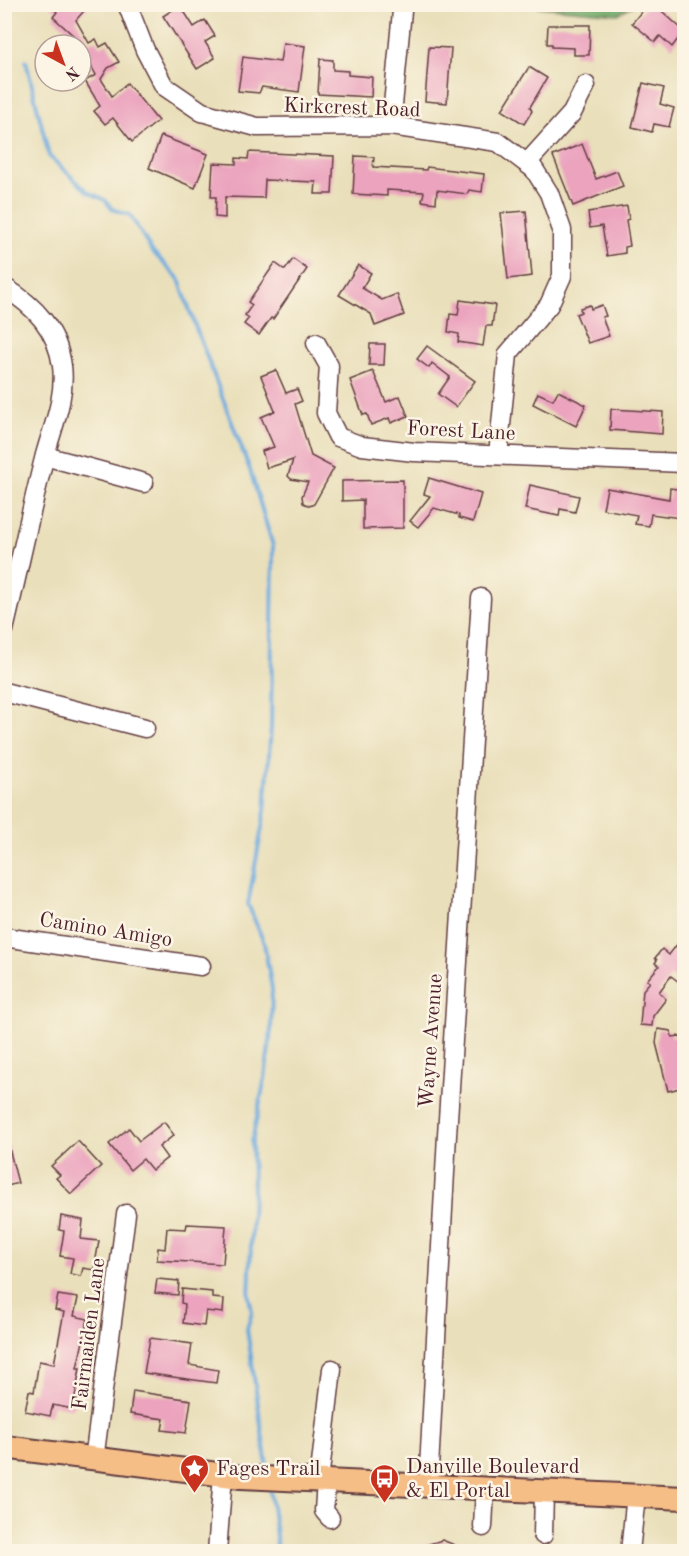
<svg xmlns="http://www.w3.org/2000/svg" width="689" height="1556" font-family="'Old Standard TT',serif">
<rect width="100%" height="100%" fill="#fcf5e5"/>
<filter id="ink" filterUnits="userSpaceOnUse"><feTurbulence type="fractalNoise" baseFrequency=".0167" numOctaves="2"/><feDisplacementMap in="SourceGraphic" scale="12" xChannelSelector="R" yChannelSelector="G"/><feConvolveMatrix kernelMatrix="1 2 1 2 8 2 1 2 1" color-interpolation-filters="sRGB"/></filter>
<filter id="wash" filterUnits="userSpaceOnUse"><feTurbulence type="fractalNoise" baseFrequency=".008" numOctaves="4" result="noise"/><feDisplacementMap in="SourceGraphic" scale="24" xChannelSelector="R" yChannelSelector="G"/><feGaussianBlur stdDeviation="1.35" result="paint"/><feColorMatrix in="noise" values="0 0 0 0 0 0 0 0 0 0 0 0 0 0 0 0 0 1.4 0 .05"/><feComposite in="paint" operator="in"/></filter>
<g filter="url(#wash)">
<rect width="100%" height="100%" fill="#e9dfba"/>
<!-- forest -->
<path fill="#72ac6b" stroke="#5e664b" stroke-width="1.5" d="M535 5H634L618 14 538 7Z"/>
<g fill="none" stroke-linecap="round" stroke-linejoin="round">
<!-- stream -->
<g stroke="#6aa9dd" stroke-width="4">
<path d="M26 61 49 156 88 192 105 200 112 209 130 215 152 251 179 279 194 323 250 470 273 546 271 727 265 811 248 904 264 943 272 989 271 1030 265 1078 252 1141 253 1190 249 1297 252 1312 247 1329 267 1467"/>
<path d="M270 1490 278 1552"/>
</g>
</g>
<g id="blocks">
<!-- building -->
<g fill="#eba3be">
<path d="M49 4H90L76 20 89 43 96 39 100 47 107 43 119 62 108 68 101 79 112 96 127 83 158 121 132 142 113 118 105 124 94 111 100 106 85 81 96 75 85 55 81 58V45H62L75 37 53 17 57 12Z"/>
<path d="M648 4H654L684 31 672 47 660 36 655 42 632 23Z"/>
<path d="M180 5 194 27 205 20 215 36 205 42 215 58 197 69 163 16Z"/>
<path d="M548 25H590L589 55H574V48L552 47V44H547Z"/>
<path d="M283 43 305 46 299 92 262 87 259 93 238 91 243 57 280 62Z"/>
<path d="M429 47 451 48 447 103 425 101Z"/>
<path d="M320 59 333 60V70L348 71V75L372 77 371 97 318 94Z"/>
<path d="M529 67 547 78 530 107 532 111 524 124 502 110Z"/>
<path d="M643 83 664 88 660 104 674 108 669 127 654 124 652 132 632 127Z"/>
<path d="M161 136 208 154 195 188 149 168Z"/>
<path d="M582 144 596 179 617 171 623 186 573 206 553 156Z"/>
<path d="M249 152 334 156 332 194H315L316 182 265 180 264 198 225 197V218L215 217 216 197H211L213 163 236 164V158L248 159Z"/>
<path d="M355 156 374 157 373 167 426 170 427 167 484 174 482 192 469 190 467 194 437 190 436 203 422 201 424 192 387 190V196L353 194Z"/>
<path d="M627 206 629 219 626 220 630 246 625 247V253L607 256 602 226 590 228 588 212Z"/>
<path d="M526 211 532 276 508 279 501 213Z"/>
<path d="M293 259 307 269 273 319 271 318 259 335 244 324 249 318 245 315 252 305 248 302 275 263 285 270Z"/>
<path d="M358 265 371 273 362 288 382 300 397 294 404 315 375 326 371 314 339 295Z"/>
<path d="M460 300 495 305 492 326H486L483 346 458 342 459 334 448 332 450 314 458 315Z"/>
<path d="M590 305 591 309 602 305 606 316 602 317 609 336 588 343 576 314 581 312 580 308Z"/>
<path d="M370 344H385L384 365H369Z"/>
<path d="M427 346 475 381 456 407 438 394 450 377 432 363 429 368 417 359Z"/>
<path d="M276 370 286 393 297 389 302 401 295 404 311 456 334 468 314 504 310 506 303 503 302 496 308 482 291 479 288 476 293 460 267 468 262 451 274 447 261 417 275 411 261 376Z"/>
<path d="M373 371 386 402 400 396 408 416 391 423 389 418 371 425 367 414 363 415 350 380Z"/>
<path d="M558 391 586 405 576 426 533 404 538 393 553 400Z"/>
<path d="M611 409 663 412 662 434 610 430Z"/>
<path d="M429 478 481 494 473 522 459 518V515L434 508 418 527 410 521 430 496 424 494Z"/>
<path d="M403 480V528L363 529V500L342 501V481Z"/>
<path d="M530 485 579 496 575 512 560 509 559 516 525 509Z"/>
<path d="M607 488 669 499 670 488 684 490V512H681L680 518 651 514 649 526 635 524 637 515 603 509Z"/>
<path d="M684 935V975L679 982 671 976 659 992 666 999 653 1016 652 1026 640 1025 643 990 650 982 647 980 659 966 655 963 657 960 655 958 662 949 669 955Z"/>
<path d="M658 1029 671 1031 672 1037 680 1036 681 1038H684V1055H682L684 1087 668 1091 656 1043Z"/>
<path d="M164 1122 174 1135 159 1147 167 1158 152 1170 143 1159 130 1170 109 1144 129 1128 139 1141Z"/>
<path d="M78 1141 101 1166 71 1194 56 1178 60 1175 51 1166Z"/>
<path d="M8 1144 18 1183 4 1187V1145Z"/>
<path d="M61 1216 83 1220 81 1239 99 1241 94 1270 83 1268 81 1276 70 1274 73 1258 60 1256 64 1231 59 1230Z"/>
<path d="M187 1224 226 1226 223 1264 157 1260 158 1248 165 1249 167 1228 186 1229Z"/>
<path d="M157 1279 179 1281 178 1295 155 1293Z"/>
<path d="M182 1289 212 1292V1298L224 1299 223 1313 206 1311 204 1326 183 1323 185 1304 181 1303Z"/>
<path d="M58 1295 78 1298 74 1316 88 1319 77 1368H80L73 1409 53 1405 50 1416 25 1411 29 1391 34 1392 39 1361 54 1364 64 1312 55 1310Z"/>
<path d="M150 1338 192 1344 189 1365 218 1370 216 1383 144 1373Z"/>
<path d="M133 1391 191 1400 186 1433 162 1430 164 1419 130 1414Z"/>
<path d="M442 1540 470 1551H413V1549Z"/>
</g>
</g>
</g>
<g filter="url(#ink)">
<use href="#blocks" fill-opacity="0" stroke="#623c40" stroke-width="1.5"/>
<g fill="none" stroke-linecap="round" stroke-linejoin="round">
<defs>
<g id="minor">
<path d="M127 4 145 50 164 86 202 112 257 127 391 126 498 142 534 169 549 193 562 230V276L549 305 508 354 498 455"/>
<path d="M391 126 402 11 401 4"/>
<path d="M527 163 572 113 586 85"/>
<path d="M4 287C35 306 57 329 62 366 66 397 53 426 45 455 30 513 18 572 4 630"/>
<path d="M316 343 329 366 326 413 338 437 362 446 414 452 684 463"/>
<path d="M45 456 144 483"/>
<path d="M4 692 145 728"/>
<path d="M4 937 201 966"/>
<path d="M94 1460 126 1214"/>
<path d="M319 1481 332 1369"/>
<path d="M326 1481 324 1511 330 1518"/>
<path d="M428 1487 447 1135 481 598"/>
<path d="M483 1527 485 1488"/>
<path d="M543 1535 544 1492"/>
<path d="M217 1552 223 1475"/>
<path d="M630 1552 636 1495"/>
</g>
<path id="major" d="M4 1447 241 1477 684 1498"/>
</defs>
<!-- minor casing -->
<use href="#minor" stroke="#623c40" stroke-width="21"/>
<!-- major casing -->
<use href="#major" stroke="#623c40" stroke-width="26"/>
<!-- minor -->
<use href="#minor" stroke="#fff" stroke-width="18"/>
<!-- major -->
<use href="#major" stroke="#f6be87" stroke-width="22"/>
</g>
</g>
<!-- icons -->
<defs>
<symbol id="sight-pin" viewBox="-11 -11 22 30"><path d="M0 17L-7.5 6A9.5 9.5 0 1 1 7.5 6Z" fill="#c8321e" stroke="#fcf5e5"/><path d="M0-6L1.8-2.2L6-1.7L2.9 1.2L3.7 5.4L0 3.3L-3.7 5.4L-2.9 1.2L-6-1.7L-1.8-2.2Z" fill="#fff"/></symbol>
<symbol id="bus-pin" viewBox="-11 -11 22 30"><path d="M0 17L-7.5 6A9.5 9.5 0 1 1 7.5 6Z" fill="#c8321e" stroke="#fcf5e5"/><path d="M-5-6H5V4H4V6H2V4H-2V6H-4V4H-5ZM-3.5-4V0h7V-4ZM-3.5 1.2v1.5H-2V1.2ZM2 1.2v1.5H3.5V1.2Z" fill="#fff"/></symbol>
</defs>
<g fill-rule="evenodd">
<use href="#sight-pin" x="178" y="1452" width="33" height="45"/>
<use href="#bus-pin" x="368" y="1462" width="33" height="45"/>
</g>
<g text-anchor="middle" stroke-width="5" stroke-linejoin="round" paint-order="stroke">
<!-- street labels -->
<g font-size="21" fill="#4a1f2b" stroke="#fcf5e5">
<text transform="translate(352 107) rotate(2)" y="7">Kirkcrest Road</text>
<text transform="translate(461 430) rotate(3)" y="7">Forest Lane</text>
<text transform="translate(106 929) rotate(9)" y="7">Camino Amigo</text>
<text transform="translate(430 1041) rotate(-86)" y="7">Wayne Avenue</text>
<text transform="translate(88 1334) rotate(-83)" y="7">Fairmaiden Lane</text>
</g>
<!-- poi labels -->
<g font-size="21" fill="#4a1f2b" stroke="#fcf5e5" text-anchor="start">
<text x="406" y="1473">Danville Boulevard<tspan x="406" dy="24">&amp; El Portal</tspan></text>
<text x="216" y="1475">Fages Trail</text>
</g>
</g>
<!-- margin -->
<rect width="689" height="1556" fill="none" stroke="#fcf5e5" stroke-width="24"/>
<!-- north arrow -->
<g transform="translate(63 63) rotate(139)"><circle r="28" fill="#fcf5e5" stroke="#b59f9b" stroke-width="1.5"/>
<path d="M0-4.5L10 22L0 15L-10 22Z" fill="#c8321e"/>
<text y="-9" font-size="16" font-weight="bold" text-anchor="middle" fill="#4a1f2b">N</text>
</g>
</svg>
